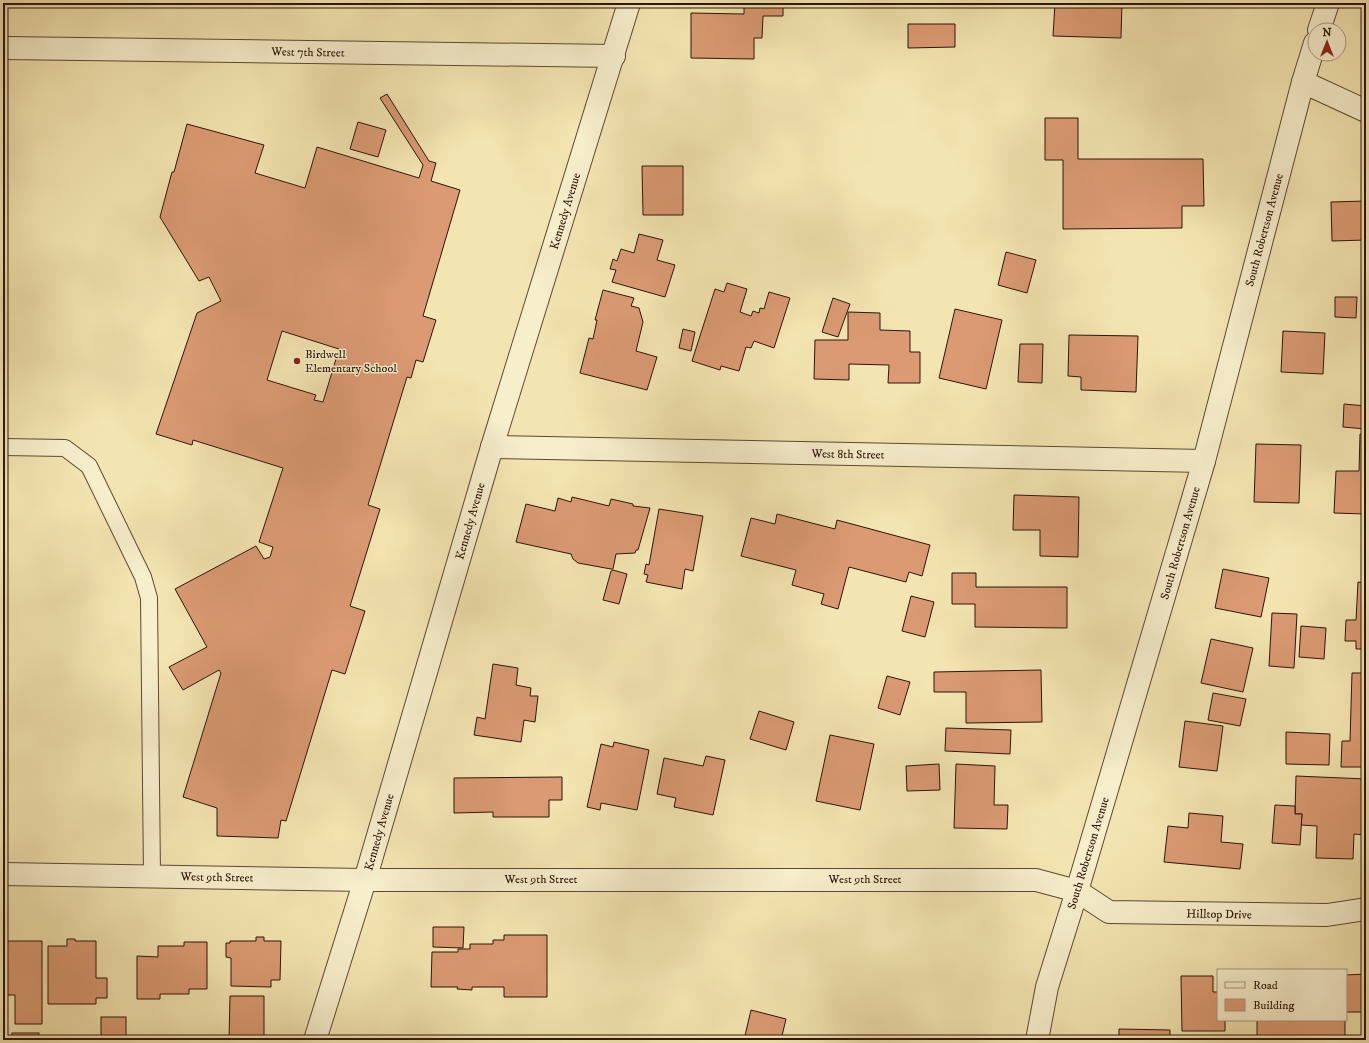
<svg xmlns="http://www.w3.org/2000/svg" width="1369" height="1043" font-family="'IM FELL DW Pica',serif">
<rect width="100%" height="100%" fill="#f3e5b1"/>
<filter id="stains"><feTurbulence type="fractalNoise" baseFrequency=".005" numOctaves="4"/><feColorMatrix values="0 0 0 0 .2 0 0 0 0 .09 0 0 0 0 .02 0 0 0 .5 -.17"/></filter>
<radialGradient id="worn" r=".72"><stop offset=".6" stop-color="#630" stop-opacity="0"/><stop offset="1" stop-color="#630" stop-opacity=".3"/></radialGradient>
<!-- building -->
<g fill="#db9a73" stroke="#2c1408" fill-rule="evenodd">
<path d="M744 3H783V16H763L762 38H754V59L691 58V13L744 14Z"/>
<path d="M963 3H1021V4Z"/>
<path d="M1055 3H1122L1121 38 1053 36Z"/>
<path d="M908 24H955V47L908 48Z"/>
<path d="M387 94 429 161 436 163 431 181 460 190 423 316 436 320 423 362 416 360 411 378 407 377 368 505 380 509 350 606 365 611 345 674 332 670 286 821 281 820 278 838 217 836V808L183 797 221 673 219 670 183 690 169 667 207 647 175 589 256 546 264 559 270 557 273 547 259 542 283 468 193 440 192 445 156 434 197 313 221 301 209 277 199 281 160 217 172 172H174L187 124 264 145 255 173 305 188 317 147 419 178 423 165 380 98ZM282 331 339 349 323 402 314 400 316 395 267 380Z"/>
<path d="M1045 118H1078V159H1203L1204 206H1182V228L1063 229V160H1045Z"/>
<path d="M358 122 386 130 378 157 350 149Z"/>
<path d="M642 166H683V215H643Z"/>
<path d="M1366 201V240L1332 241 1331 202Z"/>
<path d="M639 234 663 240 657 260 675 265 665 297 612 282 616 270 610 269 613 259 617 261 621 249 634 253Z"/>
<path d="M1006 252 1036 260 1027 293 998 285Z"/>
<path d="M727 283 747 289 740 312 751 316 753 311 759 313 760 308 764 309 769 292 790 298 774 348 754 341 751 348 746 347 739 371 721 366 720 370 692 361 715 289 724 292Z"/>
<path d="M603 290 634 298 631 306 639 308 643 322 636 351 657 357 647 390 580 373 589 338 593 339 597 320H595Z"/>
<path d="M1365 293H1366V337H1364Z"/>
<path d="M1335 297H1357L1356 318 1335 317Z"/>
<path d="M833 298 850 304 838 337 822 332Z"/>
<path d="M955 309 1002 320 986 389 939 378Z"/>
<path d="M848 312 880 313V330L910 331V352H920V383H888L889 365 849 364V380L814 379 815 340H848Z"/>
<path d="M683 329 695 332 691 351 679 348Z"/>
<path d="M1283 331 1325 333 1323 374 1281 372Z"/>
<path d="M1069 335 1138 336 1136 392 1081 390V377L1068 376Z"/>
<path d="M1020 344H1043L1042 383 1018 382Z"/>
<path d="M1344 404 1366 406V429L1343 427Z"/>
<path d="M1360 434H1366V484H1365L1364 514 1334 513 1336 471H1359Z"/>
<path d="M1256 444 1301 445 1299 503 1254 502Z"/>
<path d="M1014 495 1079 497 1078 557 1040 556V530H1013Z"/>
<path d="M572 497 609 506 611 499 633 504V506L650 508 638 550H636L635 553 616 554 613 569H611L578 563 573 559 571 554 516 542 526 504 555 511 558 498 571 502Z"/>
<path d="M659 509 703 516 693 571 685 569 682 589 646 582 648 575 644 574 646 564 649 565Z"/>
<path d="M777 514 835 529 837 520 930 545 922 576 909 572 906 582 849 567 838 609 821 604 824 594 792 585 796 570 741 556 751 518 775 524Z"/>
<path d="M1223 569 1269 578 1261 617 1215 608Z"/>
<path d="M613 570 627 574 619 604 603 600 611 571Z"/>
<path d="M952 573H976V587H1067V628L975 627V604H952Z"/>
<path d="M1358 582 1366 583V649H1356V641H1345L1346 620H1356Z"/>
<path d="M911 596 934 602 925 637 902 631Z"/>
<path d="M1272 613 1297 614 1294 668 1269 666Z"/>
<path d="M1301 626 1326 628 1324 659 1299 657Z"/>
<path d="M1211 639 1253 648 1243 692 1201 683Z"/>
<path d="M493 664 518 668 516 685 531 688 530 696H538L535 722 524 720 521 742 474 735 477 717 485 719Z"/>
<path d="M1041 670 1042 722 966 723V692H934V672Z"/>
<path d="M1352 673H1366V767H1341L1342 741H1350Z"/>
<path d="M887 676 910 682 900 715 878 708Z"/>
<path d="M1213 693 1246 699 1240 726 1208 720Z"/>
<path d="M759 711 794 722 786 750 750 739Z"/>
<path d="M1185 721 1223 726 1217 771 1179 767Z"/>
<path d="M946 728 1011 730 1010 754 945 751Z"/>
<path d="M1286 732 1330 734 1329 765 1286 764Z"/>
<path d="M830 735 874 744 860 810 816 801Z"/>
<path d="M614 742 649 750 637 810 601 803 600 810 587 807 601 744 613 747Z"/>
<path d="M706 756 725 760 713 815 674 807 676 798 657 794 664 758 703 766Z"/>
<path d="M939 764 940 790 907 791 906 766Z"/>
<path d="M956 764 995 766 994 805H1008L1007 829 954 828Z"/>
<path d="M1296 776 1366 779V835L1354 834 1353 859 1316 858 1317 826 1301 825 1302 814H1295Z"/>
<path d="M562 777V800H549V817H493V812L454 813V778Z"/>
<path d="M1275 805 1295 806V814H1302L1300 845 1272 843Z"/>
<path d="M1189 813 1223 816 1221 842 1243 844 1240 869 1164 862 1168 826 1188 828Z"/>
<path d="M433 927H464L463 948 433 947Z"/>
<path d="M504 935H547V997H504V987H472V990L457 989 458 987H431L432 952H458V949H470V944H493V940H504Z"/>
<path d="M256 937H264V941H281L280 980H271V987L231 986V958L226 957V943H230V941H256Z"/>
<path d="M67 939H75V941H96V978H107V998H96V1004H48V946H67Z"/>
<path d="M3 940H5V941H42V1024H15V995H3Z"/>
<path d="M184 942H207V989H189V994H160V999H137V956L158 957V946H184Z"/>
<path d="M1366 974V1012H1346V975Z"/>
<path d="M1181 976H1213V992H1218V1020H1225V1031H1182Z"/>
<path d="M230 996H264V1040H229Z"/>
<path d="M751 1010 786 1019 781 1040H744Z"/>
<rect x="101" y="1017" width="25" height="23"/>
<rect x="1257" y="1020" width="88" height="17"/>
<path d="M1119 1029 1170 1030V1040H1119Z"/>
<rect x="12" y="1033" width="27" height="7"/>
</g>
<g fill="none" stroke-linecap="round" stroke-linejoin="round">
<defs>
<path id="service" d="M3 447 65 448 89 466 143 577 149 598 152 876"/>
<g id="minor">
<path d="M1319 30 1328 3"/>
<path d="M3 48 614 56"/>
<path d="M1303 82 1366 111"/>
<path d="M492 447 1204 461"/>
<path d="M3 874 365 880H1036L1077 891 1109 912 1327 915 1366 909"/>
<path d="M315 1040 365 880 492 447 629 3"/>
<path d="M1037 1040 1047 987 1077 891 1204 461 1303 82 1315 43"/>
</g>
</defs>
<!-- service casing -->
<use href="#service" stroke="#5e4832" stroke-width="18"/>
<!-- minor casing -->
<use href="#minor" stroke="#5e4832" stroke-width="24"/>
<!-- service -->
<use href="#service" stroke="#f7eecc" stroke-width="16"/>
<!-- minor -->
<use href="#minor" stroke="#f7eecc" stroke-width="22"/>
</g>
<!-- markers -->
<circle fill="#8f2418" stroke="#f7eecc" stroke-width="1.5" cx="297" cy="361" r="4"/>
<g text-anchor="middle" stroke-width="3" stroke-linejoin="round" paint-order="stroke">
<!-- street labels -->
<g font-size="12" fill="#2c1408" stroke="#f7eecc">
<text transform="translate(308 52) rotate(1)" y="4">West 7th Street</text>
<text transform="translate(565 211) rotate(-73)" y="4">Kennedy Avenue</text>
<text transform="translate(1264 230) rotate(-75)" y="4">South Robertson Avenue</text>
<text transform="translate(848 454) rotate(1)" y="4">West 8th Street</text>
<text transform="translate(470 521) rotate(-74)" y="4">Kennedy Avenue</text>
<text transform="translate(1180 543) rotate(-74)" y="4">South Robertson Avenue</text>
<text transform="translate(379 832) rotate(-74)" y="4">Kennedy Avenue</text>
<text transform="translate(1088 853) rotate(-73)" y="4">South Robertson Avenue</text>
<text transform="translate(217 877) rotate(1)" y="4">West 9th Street</text>
<text x="541" y="883">West 9th Street</text>
<text x="865" y="883">West 9th Street</text>
<text transform="translate(1219 914) rotate(1)" y="4">Hilltop Drive</text>
</g>
<!-- poi labels -->
<g font-size="12" fill="#2c1408" stroke="#f7eecc" text-anchor="start">
<text x="305" y="358">Birdwell<tspan x="305" dy="14">Elementary School</tspan></text>
</g>
</g>
<!-- margin -->
<rect width="1369" height="1043" fill="none" stroke="#f3e5b1" stroke-width="16"/>
<rect x="4" y="4" width="1361" height="1035" fill="none" stroke="#2c1408" stroke-width="2"/>
<rect x="8" y="8" width="1353" height="1027" fill="none" stroke="#2c1408"/>
<!-- legend -->
<rect x="1217" y="969" width="130" height="52" fill="#f7eecc" stroke="#a6977e"/>
<rect x="1225" y="982" width="20" height="6" fill="#f7eecc" stroke="#a6977e"/>
<text x="1253" y="989" font-size="12" fill="#2c1408">Road</text>
<rect x="1225" y="999" width="20" height="12" fill="#db9a73" stroke="#a6977e"/>
<text x="1253" y="1009" font-size="12" fill="#2c1408">Building</text>
<!-- north arrow -->
<g transform="translate(1327 42)"><circle r="19" fill="#f7eecc" stroke="#a6977e"/>
<path d="M0-3L7 15L0 10L-7 15Z" fill="#8f2418"/>
<text y="-6" font-size="11" font-weight="bold" text-anchor="middle" fill="#2c1408">N</text>
</g>
<rect width="100%" height="100%" filter="url(#stains)"/>
<rect width="100%" height="100%" fill="url(#worn)"/>
</svg>
